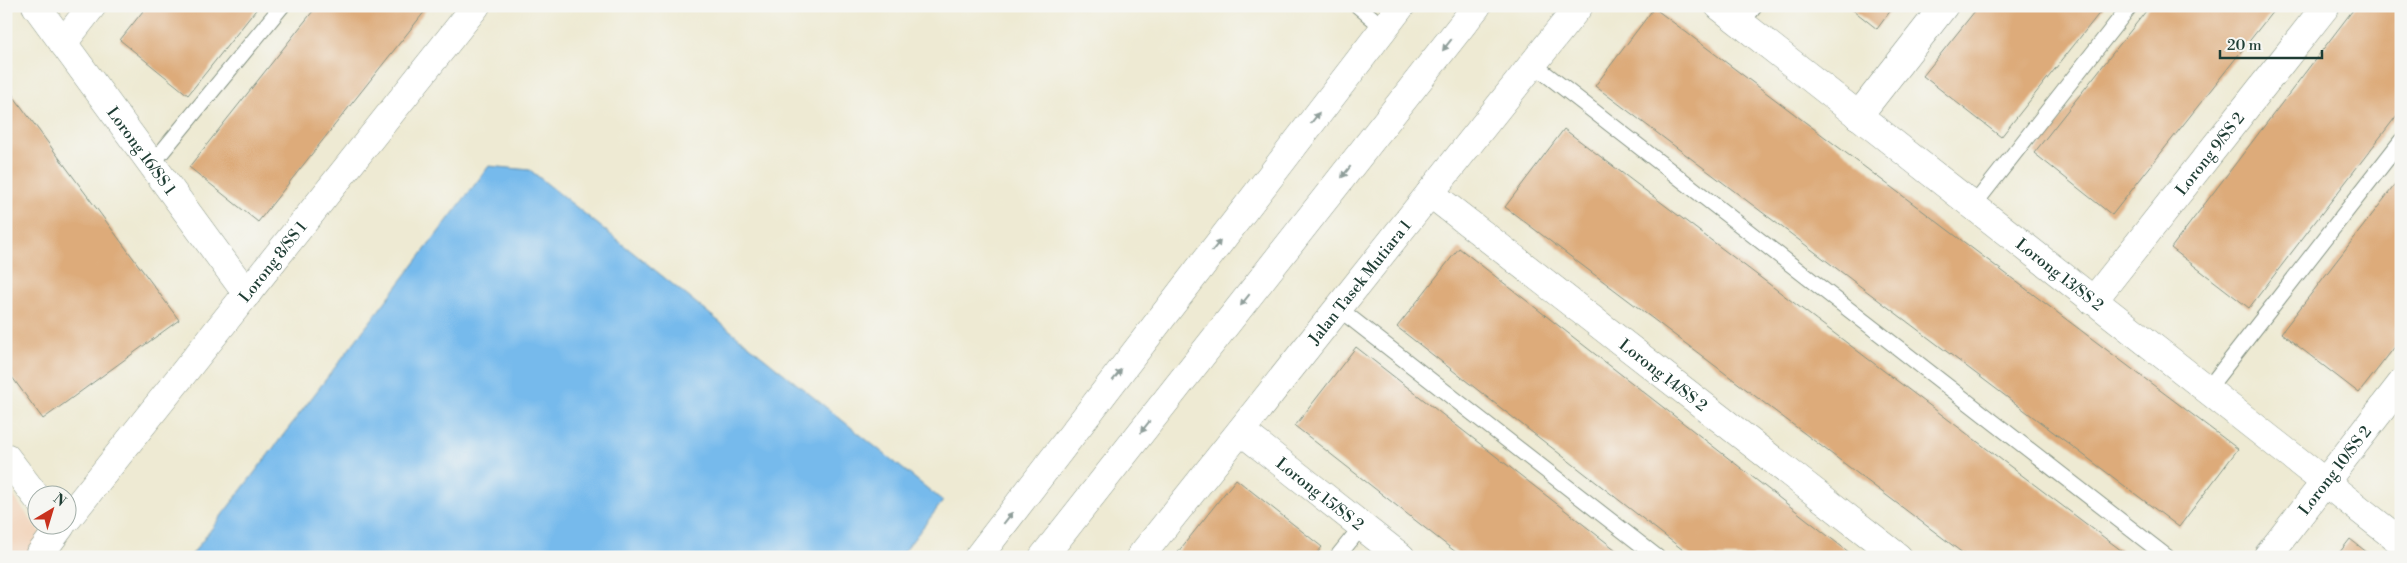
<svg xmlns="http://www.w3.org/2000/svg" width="2407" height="563" font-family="'Libre Bodoni',serif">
<rect width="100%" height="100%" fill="#f6f6f2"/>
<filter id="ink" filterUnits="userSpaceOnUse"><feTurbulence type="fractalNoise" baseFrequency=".02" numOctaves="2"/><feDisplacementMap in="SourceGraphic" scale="10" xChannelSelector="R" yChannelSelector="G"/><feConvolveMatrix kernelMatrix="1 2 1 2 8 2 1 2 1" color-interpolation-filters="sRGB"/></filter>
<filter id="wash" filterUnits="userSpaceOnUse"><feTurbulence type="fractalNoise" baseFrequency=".0096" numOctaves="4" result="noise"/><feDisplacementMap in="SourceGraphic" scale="20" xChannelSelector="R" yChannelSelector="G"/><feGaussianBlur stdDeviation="1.12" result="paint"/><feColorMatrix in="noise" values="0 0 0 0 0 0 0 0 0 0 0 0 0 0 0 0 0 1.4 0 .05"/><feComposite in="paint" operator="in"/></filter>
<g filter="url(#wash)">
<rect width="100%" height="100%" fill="#eeead3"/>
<!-- built -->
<path fill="#f2d5bd" d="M6 486 58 557H6Z"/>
<!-- water -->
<path fill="#76baec" stroke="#4a7c90" d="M489 166 530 170 943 501 900 557H190Z"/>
<g id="blocks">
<!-- building -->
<g fill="#ddab7a">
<path d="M147 6H259L188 95 120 40Z"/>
<path d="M317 6H429L258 222 189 167Z"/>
<path d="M1848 6H1894L1877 29Z"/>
<path d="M1979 6H2105L2001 137 1923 76Z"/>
<path d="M2150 6H2277L2112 215 2034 153Z"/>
<path d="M2356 6H2401V110L2249 308 2171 248Z"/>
<path d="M1654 8 2238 449 2179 527 1595 86Z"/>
<path d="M6 86 179 320 43 419 6 369Z"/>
<path d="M1564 129 2130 557H1968L1505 207Z"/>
<path d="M2401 177V339L2359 393 2281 333Z"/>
<path d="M1459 248 1855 557H1692L1397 327Z"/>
<path d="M1356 347 1625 557H1462L1295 426Z"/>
<path d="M1236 479 1322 547 1314 557H1174Z"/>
<path d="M2350 539 2373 557H2336Z"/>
</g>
</g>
</g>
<g filter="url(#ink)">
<use href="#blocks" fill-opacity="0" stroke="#869484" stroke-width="1"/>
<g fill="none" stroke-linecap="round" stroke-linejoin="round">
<defs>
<g id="service">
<path d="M1358 6 1384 28"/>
<path d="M1741 24 1755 6"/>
<path d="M1533 64 2167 557"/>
<path d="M152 164 282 6"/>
<path d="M1973 206 2130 6"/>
<path d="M1338 308 1657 557"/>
<path d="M2207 390 2401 141"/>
<path d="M1337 557 1362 526"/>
</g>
<g id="minor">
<path id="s1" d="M36 6 247 294"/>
<path id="s2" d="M1719 6 2401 542"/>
<path d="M63 43 92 6"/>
<path d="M1858 116 1944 6"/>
<path id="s3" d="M1430 193 1898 557"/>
<path id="s4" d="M2093 301 2326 6"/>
<path id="s5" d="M1241 431 1401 557"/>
<path d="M6 457 38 499"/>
<path id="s6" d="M68 518 476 6"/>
<path d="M38 557 61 526"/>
<path id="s7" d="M1140 557 1579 6"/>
<path id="s8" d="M2267 557 2401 384"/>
</g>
<g id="tertiary">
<path d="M978 557 1401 6"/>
<path d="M1043 557 1477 6"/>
</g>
</defs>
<!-- service casing -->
<use href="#service" stroke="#869484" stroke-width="17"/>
<!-- minor casing -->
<use href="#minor" stroke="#869484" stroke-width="29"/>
<!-- tertiary casing -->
<use href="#tertiary" stroke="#869484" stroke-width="29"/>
<!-- service -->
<use href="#service" stroke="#fff" stroke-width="15"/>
<!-- minor -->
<use href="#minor" stroke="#fff" stroke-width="28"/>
<!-- tertiary -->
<use href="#tertiary" stroke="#fff" stroke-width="28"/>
</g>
<!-- one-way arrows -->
<defs><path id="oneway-solid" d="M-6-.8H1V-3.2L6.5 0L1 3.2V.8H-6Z" transform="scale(1.25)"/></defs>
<g fill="#8f9e9a">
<use href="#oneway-solid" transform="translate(1447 45) rotate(128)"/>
<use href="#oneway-solid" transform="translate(1315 118) rotate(-52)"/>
<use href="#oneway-solid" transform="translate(1346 172) rotate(128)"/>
<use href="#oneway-solid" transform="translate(1216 246) rotate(-52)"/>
<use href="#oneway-solid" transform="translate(1245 300) rotate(128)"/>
<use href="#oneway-solid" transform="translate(1117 375) rotate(-52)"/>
<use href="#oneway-solid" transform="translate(1145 427) rotate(128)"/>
<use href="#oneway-solid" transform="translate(1008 518) rotate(-52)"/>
</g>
</g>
<g text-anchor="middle" stroke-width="4.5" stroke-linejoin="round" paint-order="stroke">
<!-- street labels -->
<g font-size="16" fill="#1f3d34" stroke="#f6f6f2">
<text dy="6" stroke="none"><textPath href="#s1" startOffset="179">Lorong 16/SS 1</textPath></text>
<text dy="6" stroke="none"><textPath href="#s4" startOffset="188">Lorong 9/SS 2</textPath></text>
<text dy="6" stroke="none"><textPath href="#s6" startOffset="328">Lorong 8/SS 1</textPath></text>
<text dy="6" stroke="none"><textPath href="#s2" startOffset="434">Lorong 13/SS 2</textPath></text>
<text dy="6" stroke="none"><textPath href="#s7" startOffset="352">Jalan Tasek Mutiara 1</textPath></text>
<text dy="6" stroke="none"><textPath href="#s3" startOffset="296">Lorong 14/SS 2</textPath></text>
<text dy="6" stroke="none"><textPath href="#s8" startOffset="110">Lorong 10/SS 2</textPath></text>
<text dy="6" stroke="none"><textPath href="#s5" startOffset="101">Lorong 15/SS 2</textPath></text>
</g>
</g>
<!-- margin -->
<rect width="2407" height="563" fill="none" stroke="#f6f6f2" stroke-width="25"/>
<!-- north arrow -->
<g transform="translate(52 510) rotate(38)"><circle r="24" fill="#f6f6f2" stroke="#a0aca6"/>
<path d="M0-4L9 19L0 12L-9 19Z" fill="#c8321e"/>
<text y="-8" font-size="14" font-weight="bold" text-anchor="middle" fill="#1f3d34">N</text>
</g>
<!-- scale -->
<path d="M2220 50v8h102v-8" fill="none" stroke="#1f3d34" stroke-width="2.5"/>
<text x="2227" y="50" font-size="15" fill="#1f3d34" stroke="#f6f6f2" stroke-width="4" paint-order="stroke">20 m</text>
</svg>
